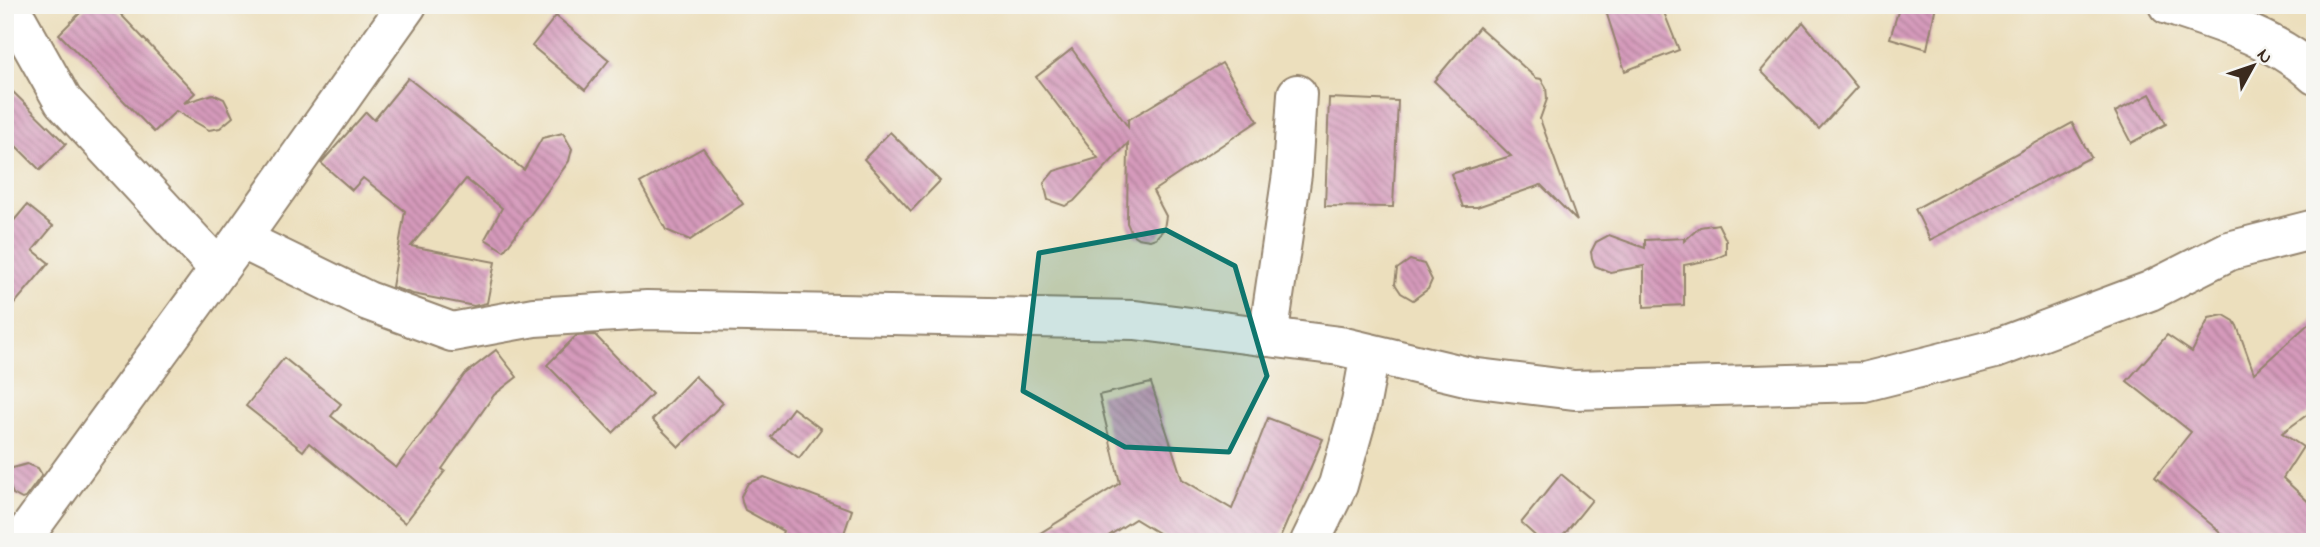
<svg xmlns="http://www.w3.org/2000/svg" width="2320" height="547" font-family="'Indie Flower',sans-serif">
<defs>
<pattern id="building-back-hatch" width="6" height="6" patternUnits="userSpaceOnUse" patternTransform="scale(1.75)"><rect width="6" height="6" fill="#d59abb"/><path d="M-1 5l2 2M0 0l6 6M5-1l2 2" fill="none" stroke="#ae7e97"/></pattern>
</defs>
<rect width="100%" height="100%" fill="#f6f6f2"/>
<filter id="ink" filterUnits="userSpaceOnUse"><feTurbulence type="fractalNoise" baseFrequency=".0143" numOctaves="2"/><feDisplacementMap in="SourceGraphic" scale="14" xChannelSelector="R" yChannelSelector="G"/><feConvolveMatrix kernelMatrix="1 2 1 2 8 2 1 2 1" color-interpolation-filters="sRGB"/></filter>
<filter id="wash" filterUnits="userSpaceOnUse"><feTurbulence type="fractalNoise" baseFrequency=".00686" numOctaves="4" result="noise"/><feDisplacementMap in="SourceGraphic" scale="28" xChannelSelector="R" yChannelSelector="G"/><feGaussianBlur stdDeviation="1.57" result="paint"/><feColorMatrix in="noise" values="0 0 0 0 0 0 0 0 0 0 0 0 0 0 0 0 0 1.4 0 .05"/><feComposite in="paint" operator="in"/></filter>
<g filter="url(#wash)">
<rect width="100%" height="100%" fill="#ecdfbd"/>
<g id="blocks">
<!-- building -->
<g fill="url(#building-back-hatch)">
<path d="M88 5H112L195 93 184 103 213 94 224 99 233 117 220 128 209 130 176 111 154 132 59 34Z"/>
<path d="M1604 5H1661L1679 50 1625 71Z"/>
<path d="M1900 5H1936L1927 49 1890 38Z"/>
<path d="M556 16 609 60 585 90 532 46Z"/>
<path d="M1803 22 1857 87 1819 129 1761 71Z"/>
<path d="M1479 27 1536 78 1541 79 1546 87 1547 99 1540 119 1577 221 1541 185 1477 207H1463L1451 174 1511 156 1434 81Z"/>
<path d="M1072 49 1128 127V120L1222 63 1258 121 1153 191 1166 216 1164 229 1156 238 1150 240 1138 238 1132 234 1127 223 1128 143 1074 201 1065 206 1048 200 1044 183 1054 171 1098 158 1036 77Z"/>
<path d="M408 78 524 170 542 138 563 133 572 149 569 161 504 251 485 239 502 208 466 179 411 246 495 262 487 303 474 306 413 294 392 287 405 211 363 178 352 190 321 163 366 112 374 120Z"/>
<path d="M5 84 66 144 40 170 5 135Z"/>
<path d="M2150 94 2166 124 2131 143 2115 112Z"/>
<path d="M1329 98 1398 101 1393 207 1325 206Z"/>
<path d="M2072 123 2091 157 1930 240 1915 209Z"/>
<path d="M890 132 940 181 911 211 864 159Z"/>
<path d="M703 148 743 204 690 240 666 230 640 183Z"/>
<path d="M27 205 53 226 33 250 49 263 5 315V227L7 229Z"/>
<path d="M1718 224 1726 240V254L1715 259 1684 265V305L1644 307V266L1610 272 1595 266 1592 258 1591 252 1596 242 1609 235 1645 248V240L1684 238V241L1700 227Z"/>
<path d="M1410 260 1424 264 1432 280 1428 289 1413 300 1401 293 1395 284 1397 269Z"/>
<path d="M2224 315 2234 321 2237 326 2254 373 2315 318V409L2282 433 2303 447 2283 478 2315 508V542H2232L2155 477 2191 432 2127 381 2167 335 2192 352 2209 318Z"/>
<path d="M595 335 652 394 613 433 547 365 576 336Z"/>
<path d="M496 350 517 377 494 395 442 469 445 471 405 523 309 443 303 451 246 406 284 358 341 404 331 416 396 468 465 374Z"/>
<path d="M695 376 723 403 679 447 652 420Z"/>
<path d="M1151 383 1182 479 1232 509 1268 418 1323 439 1280 538 1286 542H1173L1135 519 1099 542H1026L1120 483 1099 395Z"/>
<path d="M793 408 821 429 799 458 771 437Z"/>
<path d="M27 464 38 468 42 475 25 498 22 499 13 494 9 485V469Z"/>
<path d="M1561 474 1592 500 1558 542H1542L1521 523Z"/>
<path d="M764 477 852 510 841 542H779L783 531 745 510 742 502 741 496 748 483Z"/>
</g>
</g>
</g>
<g filter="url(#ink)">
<use href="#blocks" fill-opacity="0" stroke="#94846e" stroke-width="2"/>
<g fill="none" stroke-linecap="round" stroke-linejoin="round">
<defs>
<g id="minor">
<path d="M2168 5C2217 21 2278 39 2315 75"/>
<path d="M5 18 18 21 63 101 218 268"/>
<path d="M241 239 368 301 452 332 534 317 647 310 1135 320 1340 346 1470 377 1574 390 1864 382 1995 349 2150 291 2229 251 2315 229"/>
<path d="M1268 337 1292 174 1297 94"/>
<path d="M20 542 241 239 407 5"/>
<path d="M1310 542 1338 485 1361 403 1370 354"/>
</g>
</defs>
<!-- minor casing -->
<use href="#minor" stroke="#94846e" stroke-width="42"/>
<!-- minor -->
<use href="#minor" stroke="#fff" stroke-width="38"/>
</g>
</g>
<!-- marked area -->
<path fill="#0f766e" fill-opacity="0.2" stroke="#0f766e" stroke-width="5" stroke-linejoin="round" d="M1166 230 1235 266 1267 376 1229 452 1125 447 1023 391 1039 253Z"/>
<!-- margin -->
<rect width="2320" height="547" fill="none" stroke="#f6f6f2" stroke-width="28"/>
<!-- north arrow -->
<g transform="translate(2253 66) rotate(50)" stroke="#f6f6f2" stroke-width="5" paint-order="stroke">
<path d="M0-5L12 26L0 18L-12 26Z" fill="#3b2a1e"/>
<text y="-10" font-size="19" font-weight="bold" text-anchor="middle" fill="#3b2a1e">N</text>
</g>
</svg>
